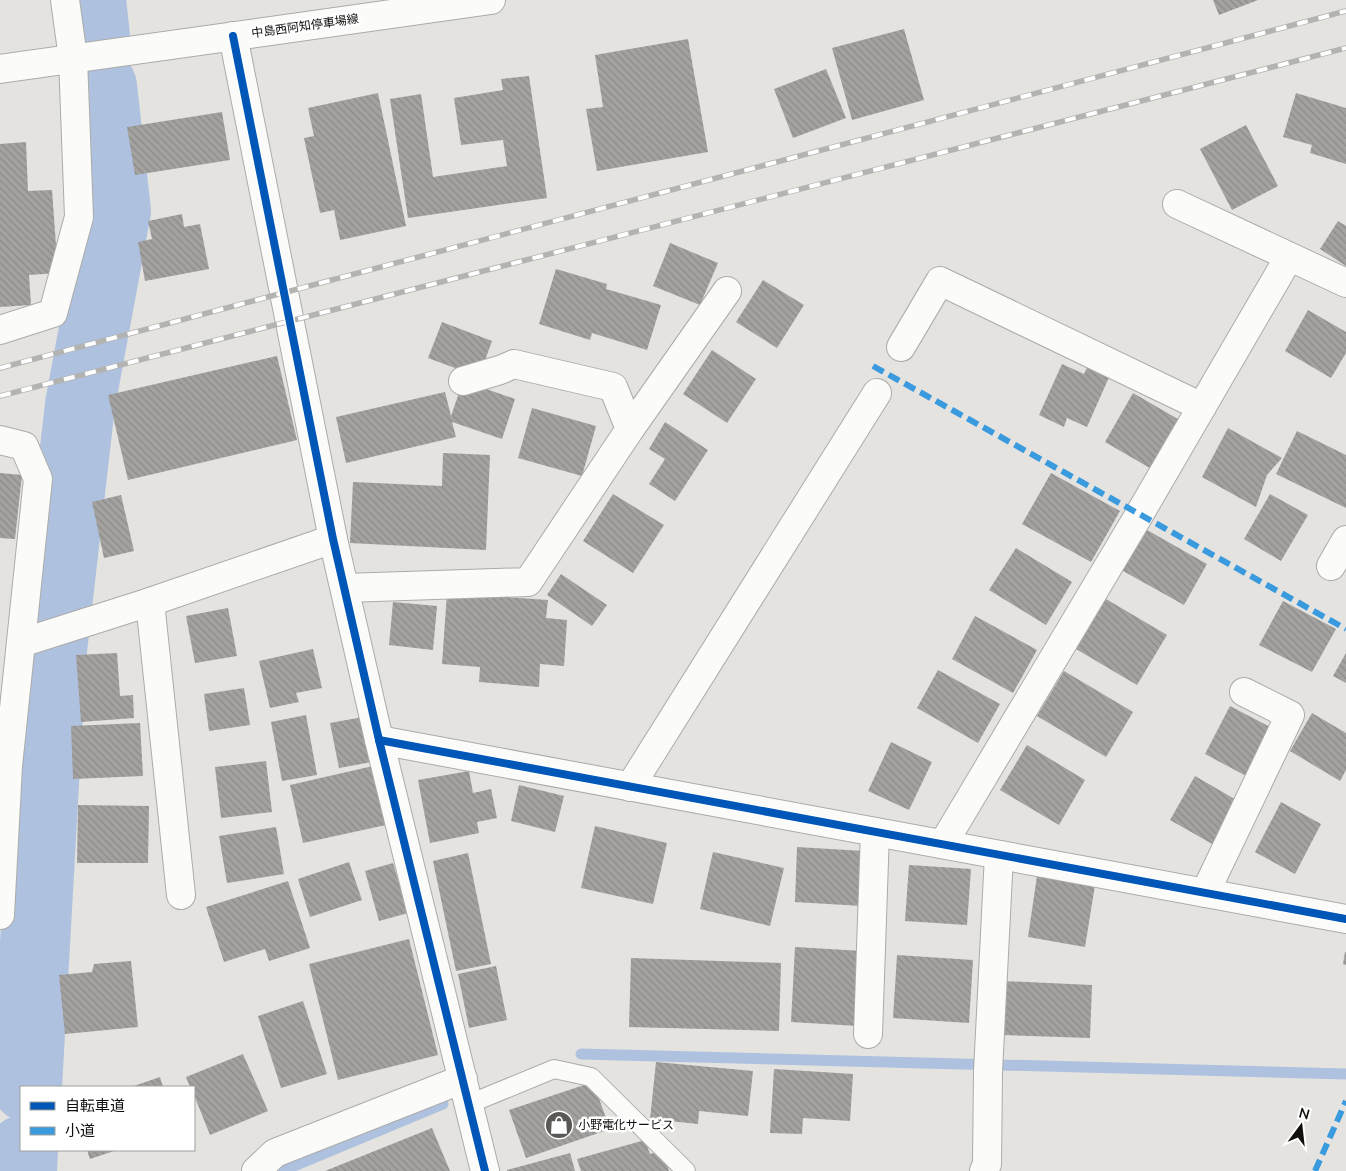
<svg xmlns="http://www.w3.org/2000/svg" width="1346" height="1171" font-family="'Nunito Sans','Noto Sans JP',sans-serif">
<defs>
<pattern id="building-back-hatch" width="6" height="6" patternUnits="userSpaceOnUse" patternTransform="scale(1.25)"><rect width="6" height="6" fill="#a4a2a0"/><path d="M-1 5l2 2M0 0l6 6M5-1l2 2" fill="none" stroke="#8c8a89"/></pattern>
</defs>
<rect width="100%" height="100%" fill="#e5e3e0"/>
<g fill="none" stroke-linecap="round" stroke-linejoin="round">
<!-- stream -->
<g stroke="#aec2df" stroke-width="11">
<path d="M581 1054 1346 1074"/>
<path d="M282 1171 443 1104"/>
</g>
<!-- river -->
<g stroke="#aec2df" stroke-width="70">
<path d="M91 0 95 36"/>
<path d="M27 1087 51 659 80 405 116 211 102 86"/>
<path d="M22 1171 23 1150"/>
</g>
</g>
<!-- building -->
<g fill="url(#building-back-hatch)">
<path d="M1213 0H1258L1219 15Z"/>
<path d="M904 29 924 100 852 120 832 48Z"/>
<path d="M688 39 708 152 597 171 586 109 603 107 595 55Z"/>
<path d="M826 69 846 118 793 138 774 89Z"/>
<path d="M529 76 547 198 408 218 390 99 421 94 433 177 507 166 503 140 461 145 454 98 503 90 501 79Z"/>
<path d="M378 93 406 226 340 240 334 210 320 213 304 138 314 136 308 108Z"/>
<path d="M1296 93 1346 108V164L1310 153 1312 145 1283 137Z"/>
<path d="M222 112 230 160 135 175 127 127Z"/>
<path d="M1246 125 1278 186 1232 210 1200 149Z"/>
<path d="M26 142 28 191 52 190 58 273 29 275 31 305 0 307V144Z"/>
<path d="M182 214 184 227 200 224 209 269 145 281 138 242 152 239 148 221Z"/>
<path d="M1338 221 1346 226V266L1320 249Z"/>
<path d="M670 243 718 263 700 305 653 286Z"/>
<path d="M556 269 607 284 606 289 661 305 647 350 592 333 590 340 539 324Z"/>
<path d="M763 280 804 305 777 348 736 322Z"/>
<path d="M1308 310 1346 332V353L1331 378 1285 351Z"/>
<path d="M442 322 492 341 479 377 428 358Z"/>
<path d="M712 350 756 379 727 423 683 394Z"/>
<path d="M277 356 297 440 128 480 108 395Z"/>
<path d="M1062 364 1084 374 1088 365 1110 375 1087 427 1067 418 1064 427 1039 415Z"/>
<path d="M463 381 515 399 502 439 452 422 456 437 346 463 336 417 445 392 451 416Z"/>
<path d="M1133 393 1183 422 1155 471 1105 442Z"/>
<path d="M532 408 596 426 582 476 518 458Z"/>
<path d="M665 422 708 450 675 501 649 484 665 459 649 449Z"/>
<path d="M1228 428 1282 458 1267 475 1256 507 1202 477Z"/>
<path d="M1297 431 1346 455V508L1276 474Z"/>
<path d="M443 453 490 455 486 550 350 543 353 482 442 486Z"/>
<path d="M0 473 22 475 15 539 0 538Z"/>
<path d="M1051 473 1120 511 1091 562 1022 524Z"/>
<path d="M613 494 664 525 633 573 583 541Z"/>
<path d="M1270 494 1308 515 1281 561 1244 539Z"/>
<path d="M121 495 134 551 104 558 92 502Z"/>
<path d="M1140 526 1207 564 1184 605 1116 567Z"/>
<path d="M1016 548 1072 582 1046 625 989 590Z"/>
<path d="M561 574 607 605 592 626 547 595Z"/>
<path d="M447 593 548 600 546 618 567 620 564 666 540 664 539 687 479 682 480 667 442 664Z"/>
<path d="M1106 599 1167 635 1137 685 1076 649Z"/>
<path d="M1283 601 1336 629 1312 672 1259 645Z"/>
<path d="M393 602 437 606 433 650 389 645Z"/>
<path d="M228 608 237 656 195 663 186 616Z"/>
<path d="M975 616 1037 650 1013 693 952 659Z"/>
<path d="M313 649 322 688 296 693 299 702 270 708 259 661Z"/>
<path d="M117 653 120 696 133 695 134 718 81 722 76 655Z"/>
<path d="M1346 653V683L1333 676Z"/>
<path d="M938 670 1000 704 978 743 917 708Z"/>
<path d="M1064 671 1133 712 1106 757 1037 716Z"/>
<path d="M244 688 250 725 209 731 204 694Z"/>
<path d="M1230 706 1274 729 1248 777 1205 754Z"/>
<path d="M1312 713 1346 733V770L1340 781 1290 751Z"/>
<path d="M306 715 317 775 282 781 271 722Z"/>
<path d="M363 717 372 762 339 768 330 723Z"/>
<path d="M140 723 143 776 73 779 71 726Z"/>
<path d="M891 742 932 762 909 810 868 791Z"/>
<path d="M1027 745 1085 780 1059 825 1000 790Z"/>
<path d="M266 761 272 812 221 818 215 767Z"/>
<path d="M373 766 386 825 303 843 290 785Z"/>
<path d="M469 771 473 793 491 789 497 818 477 822 479 833 430 843 418 780Z"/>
<path d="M1195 776 1238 801 1214 845 1170 820Z"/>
<path d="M519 785 564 796 555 832 511 821Z"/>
<path d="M1281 802 1321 824 1295 874 1255 852Z"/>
<path d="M78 805 149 806 148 863H77Z"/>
<path d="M595 826 667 843 653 904 581 888Z"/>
<path d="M276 827 284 874 227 883 219 836Z"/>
<path d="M797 847 864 851 862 906 795 902Z"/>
<path d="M713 852 784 868 770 926 700 909Z"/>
<path d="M468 853 491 964 456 971 433 861Z"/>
<path d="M349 862 362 900 310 917 298 879Z"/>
<path d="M393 863 408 913 379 921 365 871Z"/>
<path d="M909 865 971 869 967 925 905 921Z"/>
<path d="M1037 876 1095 885 1085 947 1028 937Z"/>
<path d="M288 881 310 948 269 961 265 949 224 962 206 907Z"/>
<path d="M409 939 438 1055 338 1080 309 964Z"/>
<path d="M795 947 862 951 858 1026 791 1022Z"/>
<path d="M1345 952H1346V965L1343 964Z"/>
<path d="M897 955 973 960 969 1023 893 1018Z"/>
<path d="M631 958 781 963 779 1031 629 1027Z"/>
<path d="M131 961 138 1027 65 1034 59 975 92 972 94 964Z"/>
<path d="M496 966 507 1020 469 1028 458 974Z"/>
<path d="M1003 981 1092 985 1090 1038 1001 1035Z"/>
<path d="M303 1001 327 1074 281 1088 258 1016Z"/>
<path d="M243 1054 268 1111 210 1135 194 1095V1087H190L186 1077Z"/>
<path d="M656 1062 753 1071 748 1116 699 1111 698 1124 650 1119Z"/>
<path d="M774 1069 853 1074 850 1121 803 1118 802 1134 770 1133Z"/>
<path d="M160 1077 163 1087H131Z"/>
<path d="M593 1082 610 1129 526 1158 509 1110Z"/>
<path d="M432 1128 450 1171H325Z"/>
<path d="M645 1140 650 1154 663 1150 669 1171H581L577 1159Z"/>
<path d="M87 1150H117L90 1159Z"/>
<path d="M570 1153 575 1171H507V1170Z"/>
</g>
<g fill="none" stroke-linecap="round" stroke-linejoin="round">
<defs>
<path id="service" d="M469 1104 554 1069 591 1077 686 1171"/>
<g id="minor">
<path d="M233 36 333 539 379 740 485 1171"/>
<path d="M1177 204 1346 283"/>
<path d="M0 330 53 313 79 217 73 58 65 0"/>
<path d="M901 347 940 281 1202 407"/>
<path d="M630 429 727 291"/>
<path d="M0 440 24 446 38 479 8 766 0 915"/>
<path d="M1331 566 1346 540"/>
<path d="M345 588 528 582 630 429 613 387 514 364 500 370 463 381"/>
<path d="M150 602 181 895"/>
<path d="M21 643 150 602 333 539"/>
<path d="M379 740 1346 919"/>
<path d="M630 787 877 393"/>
<path d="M943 844 1139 515 1289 257"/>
<path d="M1205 893 1290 715 1244 692"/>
<path d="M868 1034 875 832"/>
<path d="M256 1171 275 1153 463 1079"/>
<path d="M984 1171 987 1164 988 1072 999 855"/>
</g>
<path id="secondary" d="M0 69 491 0"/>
</defs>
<!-- service casing -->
<use href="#service" stroke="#acaba9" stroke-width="20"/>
<!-- minor casing -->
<use href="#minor" stroke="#acaba9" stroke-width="30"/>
<!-- secondary casing -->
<use href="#secondary" stroke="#acaba9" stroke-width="30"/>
<!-- service -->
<use href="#service" stroke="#fbfbfa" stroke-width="18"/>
<!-- minor -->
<use href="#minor" stroke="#fbfbfa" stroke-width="28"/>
<!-- secondary -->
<use href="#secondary" stroke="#fbfbfa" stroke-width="28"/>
<defs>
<g id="rail">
<path d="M0 368 1346 11"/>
<path d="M0 396 1346 48"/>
</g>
</defs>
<!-- rail casing -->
<use href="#rail" stroke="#b3b3b2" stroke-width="5.5"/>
<!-- rail -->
<use href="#rail" stroke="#fff" stroke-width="4" stroke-dasharray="11" stroke-linecap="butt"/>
<!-- quiet -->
<g stroke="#3a9ade" stroke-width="6" stroke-dasharray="12 6" stroke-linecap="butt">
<path d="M873 366 1346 629"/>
<path d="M1315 1171 1346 1101"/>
</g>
<defs>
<g id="cycleway">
<path d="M233 36 333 539 379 740 485 1171"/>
<path d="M379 740 1346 919"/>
</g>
</defs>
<!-- cycleway casing -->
<use href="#cycleway" stroke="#fff" stroke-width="11"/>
<!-- cycleway -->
<use href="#cycleway" stroke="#0057b8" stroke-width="8"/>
</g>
<!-- icons -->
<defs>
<symbol id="shop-disc" viewBox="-11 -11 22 22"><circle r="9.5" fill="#5b5957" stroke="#fff"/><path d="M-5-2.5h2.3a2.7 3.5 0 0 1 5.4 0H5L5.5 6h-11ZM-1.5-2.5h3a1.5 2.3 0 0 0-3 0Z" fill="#fff"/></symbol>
</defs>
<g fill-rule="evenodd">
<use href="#shop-disc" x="543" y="1109" width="32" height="32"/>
</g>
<g text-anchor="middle" stroke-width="5" stroke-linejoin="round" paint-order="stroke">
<!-- street labels -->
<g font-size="12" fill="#100f0d" stroke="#fff">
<text transform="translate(305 26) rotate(-8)" y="4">中島西阿知停車場線</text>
</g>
<!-- poi labels -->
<g font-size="12" fill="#100f0d" stroke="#fff" text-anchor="start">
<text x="578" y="1129">小野電化サービス</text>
</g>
</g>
<!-- legend -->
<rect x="20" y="1086" width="175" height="65" fill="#ffffff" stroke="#9f9f9e"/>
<rect x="30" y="1102" width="25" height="8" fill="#0057b8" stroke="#9f9f9e"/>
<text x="65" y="1111" font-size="15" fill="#100f0d">自転車道</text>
<rect x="30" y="1127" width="25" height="8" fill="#3a9ade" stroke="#9f9f9e"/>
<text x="65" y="1136" font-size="15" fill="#100f0d">小道</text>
<!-- north arrow -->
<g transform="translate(1301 1126) rotate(15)" stroke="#ffffff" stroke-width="4" paint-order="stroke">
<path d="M0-4L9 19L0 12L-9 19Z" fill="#100f0d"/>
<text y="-8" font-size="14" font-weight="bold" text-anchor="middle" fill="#100f0d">N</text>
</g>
</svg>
